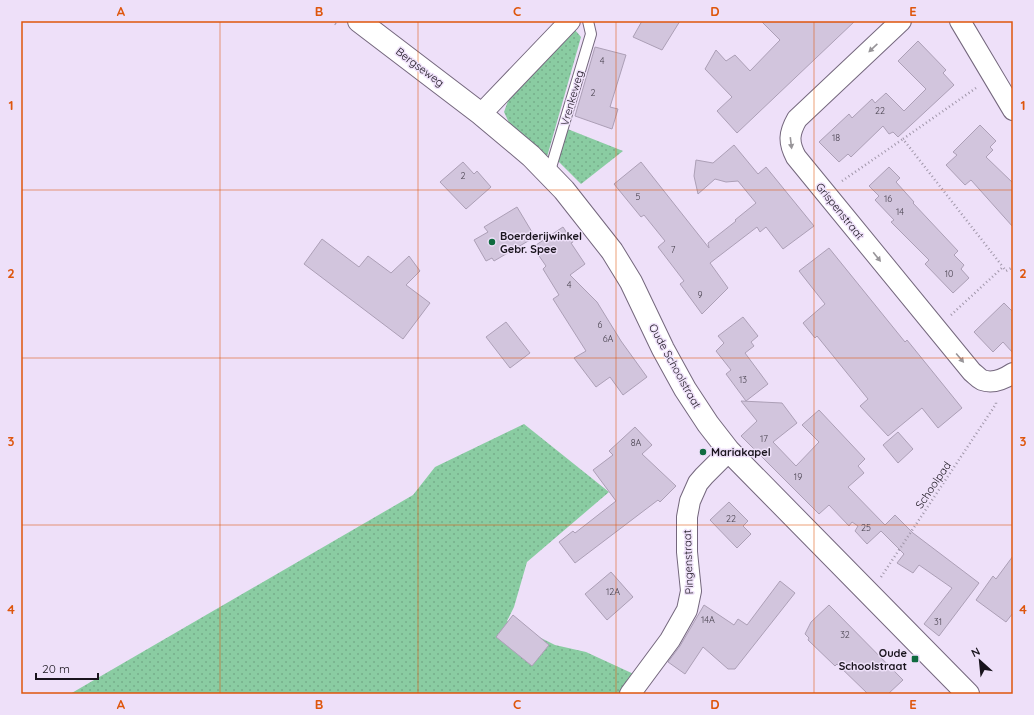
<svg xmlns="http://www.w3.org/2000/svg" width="1034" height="715" font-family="Quicksand,sans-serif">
<defs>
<pattern id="grass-dots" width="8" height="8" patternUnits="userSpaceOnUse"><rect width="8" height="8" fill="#8acca2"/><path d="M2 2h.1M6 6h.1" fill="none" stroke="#76ae8b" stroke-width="1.8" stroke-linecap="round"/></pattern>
</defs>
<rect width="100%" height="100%" fill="#eee0f9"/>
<!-- grass -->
<g fill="url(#grass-dots)">
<path d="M575 30 581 37 547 157 511 127 504 112 508 101Z"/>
<path d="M565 128 623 151 581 184 557 160Z"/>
<path d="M524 424 609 492 527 562 514 607 507 621 555 645 586 652 638 676 625 694H70L413 495 435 467Z"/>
</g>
<!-- building -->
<g fill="#d2c5dd" stroke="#ac9fb6">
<path d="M642 21H680L662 50 633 37Z"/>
<path d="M761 21H855L737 133 717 111 732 97 705 69 716 50 726 61 735 55 750 71 780 40Z"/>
<path d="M918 41 946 70 943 73 954 85 898 137 893 132 889 134 883 126 851 157 848 154 839 162 819 142 849 114 852 118 872 99 875 103 886 93 904 111 926 89 898 61Z"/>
<path d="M595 47 626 55 610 107 618 109 612 129 575 116Z"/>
<path d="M980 125 996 141 990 147 993 150 986 157 1013 183V227L971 180 965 185 946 165 957 155 953 152Z"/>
<path d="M734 145 758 174 766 167 814 226 783 249 766 227 760 232 757 227 710 263 728 288 702 314 680 284 684 281 658 247 665 241 644 215 641 217 614 184 641 162 709 248 708 243 736 221 735 220 756 203 738 181 726 182 715 179 698 194 694 176 696 160 713 163Z"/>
<path d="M463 162 474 174 477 171 491 187 466 209 440 182Z"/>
<path d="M889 167 900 178 896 182 914 202 913 203 958 251 954 255 964 265 961 269 969 278 953 293 925 264 929 260 891 222 894 220 875 200 879 196 869 186Z"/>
<path d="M517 207 535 237 494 261 492 258 486 261 474 240 488 232 484 227Z"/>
<path d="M563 227 573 242 571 243 585 264 570 275 597 302 621 341 647 377 623 395 610 377 596 387 574 358 586 351 553 299 559 295 543 269 546 266 533 247Z"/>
<path d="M322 239 359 267 368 256 391 273 409 256 420 271 406 285 430 303 403 339 304 264Z"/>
<path d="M829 248 905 342 907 340 962 408 938 428 922 408 888 436 860 406 868 399 817 336 815 338 803 323 825 304 799 271Z"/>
<path d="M1004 303 1013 312V353L1003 342 993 352 974 332Z"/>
<path d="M743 317 758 336 751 342 754 346 745 353 768 384 746 401 726 374 731 370 716 351 724 343 718 336Z"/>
<path d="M506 322 530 353 510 368 486 337Z"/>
<path d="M741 401 782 403 797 423 773 442 796 466 819 442 802 425 819 410 865 459 858 466 864 473 848 487 885 525 895 515 913 533 979 583 939 636 924 624 952 588 919 565 913 573 897 563 904 554 881 531 867 544 855 531 858 526 852 522 849 526 829 505 819 514 741 436 757 421Z"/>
<path d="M635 427 652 445 642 454 676 486 660 502 658 500 575 563 559 542 573 531 575 533 616 501 593 470 613 455 609 451Z"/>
<path d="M898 432 913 449 898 463 883 445Z"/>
<path d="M729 502 748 521 743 526 751 534 737 548 710 520Z"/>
<path d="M1013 556V613L1006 622 976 600 993 576 996 579Z"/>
<path d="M611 572 633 597 607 620 585 594Z"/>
<path d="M780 581 795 593 735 669H728L703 647 685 674 668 662 680 646 704 605 734 625 738 619 747 625Z"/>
<path d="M829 605 903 680 888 694H868L837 664 835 666 808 640 809 638 805 634 811 622Z"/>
<path d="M513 615 549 645 532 666 496 637Z"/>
</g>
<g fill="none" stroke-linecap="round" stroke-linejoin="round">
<defs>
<path id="service" d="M549 174 591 34 588 21"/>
<g id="minor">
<path d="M901 21 797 119C789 133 788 142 796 157L972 372C975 374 978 378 982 380 993 384 1004 379 1013 373"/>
<path d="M960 21 1013 110"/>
<path d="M481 114 570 21"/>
<path d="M630 694 670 640 687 610 691 591 687 552V517L690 501 698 483 704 476 729 451"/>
</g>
<path id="tertiary" d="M359 21 481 114 531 156 564 190 612 251 631 282 663 349 685 389 708 424 729 451 968 694"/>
</defs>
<!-- service casing -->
<use href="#service" stroke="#74677d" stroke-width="12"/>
<!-- minor casing -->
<use href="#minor" stroke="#74677d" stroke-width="22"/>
<!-- tertiary casing -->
<use href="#tertiary" stroke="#74677d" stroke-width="24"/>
<!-- path -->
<g stroke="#a096a9" stroke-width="2.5" stroke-dasharray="1 3" stroke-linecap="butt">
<path d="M332 21 338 26"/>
<path d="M976 88 903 139 1003 267"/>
<path d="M842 181 903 139"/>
<path d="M951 315 1003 267 1006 271 1013 267"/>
<path d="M881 577 996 404V400"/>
</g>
<!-- service -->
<use href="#service" stroke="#fff" stroke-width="10"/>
<!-- minor -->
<use href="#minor" stroke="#fff" stroke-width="20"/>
<!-- tertiary -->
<use href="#tertiary" stroke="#fff" stroke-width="22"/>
</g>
<!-- one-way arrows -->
<defs><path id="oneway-solid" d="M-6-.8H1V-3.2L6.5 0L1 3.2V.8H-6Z"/></defs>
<g fill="#989599">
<use href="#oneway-solid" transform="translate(873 48) rotate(137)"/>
<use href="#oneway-solid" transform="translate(791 143) rotate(83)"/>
<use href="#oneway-solid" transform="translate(877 257) rotate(51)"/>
<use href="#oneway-solid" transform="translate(960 358) rotate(50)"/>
</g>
<!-- grid -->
<path fill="none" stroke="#de560d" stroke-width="1" stroke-opacity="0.55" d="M220 21V694M418 21V694M616 21V694M814 21V694M21 190H1013M21 358H1013M21 525H1013"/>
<!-- markers -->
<g fill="#0f6b3f" stroke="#eee0f9" stroke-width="1.5">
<circle cx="492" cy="242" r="4"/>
<circle cx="703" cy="452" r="4"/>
<rect x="911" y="655" width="8" height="8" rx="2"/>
</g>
<g text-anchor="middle" stroke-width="3" stroke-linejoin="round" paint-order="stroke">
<!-- number labels -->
<g font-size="9" fill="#47404d">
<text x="602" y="64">4</text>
<text x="593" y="96">2</text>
<text x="880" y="114">22</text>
<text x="836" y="141">18</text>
<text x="463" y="179">2</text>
<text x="638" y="200">5</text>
<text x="888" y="202">16</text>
<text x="900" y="215">14</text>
<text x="673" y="253">7</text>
<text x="949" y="277">10</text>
<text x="569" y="288">4</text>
<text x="700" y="298">9</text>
<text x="600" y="328">6</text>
<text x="608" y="342">6A</text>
<text x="743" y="383">13</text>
<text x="764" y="442">17</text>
<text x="636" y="446">8A</text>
<text x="798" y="480">19</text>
<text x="731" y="522">22</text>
<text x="866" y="531">25</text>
<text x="613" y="595">12A</text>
<text x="708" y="623">14A</text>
<text x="938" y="625">31</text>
<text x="845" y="638">32</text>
</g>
<!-- street labels -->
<g font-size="11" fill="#19141d" stroke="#eee0f9">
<text transform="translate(420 67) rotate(37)" y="4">Bergseweg</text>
<text transform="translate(572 98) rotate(-74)" y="4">Vrenkeweg</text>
<text transform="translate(840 211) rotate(51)" y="4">Grispenstraat</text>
<text transform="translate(675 366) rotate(61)" y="4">Oude Schoolstraat</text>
<text transform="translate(933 485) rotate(-56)" y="4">Schoolpad</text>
<text transform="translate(688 562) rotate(-92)" y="4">Pingenstraat</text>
</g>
<!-- poi labels -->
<g font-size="11" font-weight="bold" fill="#19141d" stroke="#eee0f9" text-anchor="start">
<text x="500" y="240">Boerderijwinkel<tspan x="500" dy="13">Gebr. Spee</tspan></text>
<text x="711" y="456">Mariakapel</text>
<text x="907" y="657" text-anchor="end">Oude<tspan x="907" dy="13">Schoolstraat</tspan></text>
</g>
</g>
<!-- border -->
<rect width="1034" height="715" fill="none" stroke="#eee0f9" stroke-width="44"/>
<!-- north arrow -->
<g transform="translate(980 661) rotate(333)" stroke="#eee0f9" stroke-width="3" paint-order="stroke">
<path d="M0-3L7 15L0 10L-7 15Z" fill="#19141d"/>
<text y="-6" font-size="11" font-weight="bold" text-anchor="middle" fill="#19141d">N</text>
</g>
<!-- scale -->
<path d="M36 673v6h62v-6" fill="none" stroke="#19141d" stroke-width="2"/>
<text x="42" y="673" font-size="12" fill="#19141d" stroke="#eee0f9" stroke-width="3" paint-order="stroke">20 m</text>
<rect x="22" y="22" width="990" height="671" fill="none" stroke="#de560d" stroke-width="1.5"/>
<g font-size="13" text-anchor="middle" font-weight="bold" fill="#de560d">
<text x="121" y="16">A</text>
<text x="319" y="16">B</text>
<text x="517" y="16">C</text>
<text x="715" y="16">D</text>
<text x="913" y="16">E</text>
<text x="11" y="110">1</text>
<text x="1023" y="110">1</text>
<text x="11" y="278">2</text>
<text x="1023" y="278">2</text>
<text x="11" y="446">3</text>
<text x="1023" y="446">3</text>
<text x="11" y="614">4</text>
<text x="1023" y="614">4</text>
<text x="121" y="709">A</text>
<text x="319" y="709">B</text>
<text x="517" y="709">C</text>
<text x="715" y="709">D</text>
<text x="913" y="709">E</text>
</g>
</svg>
